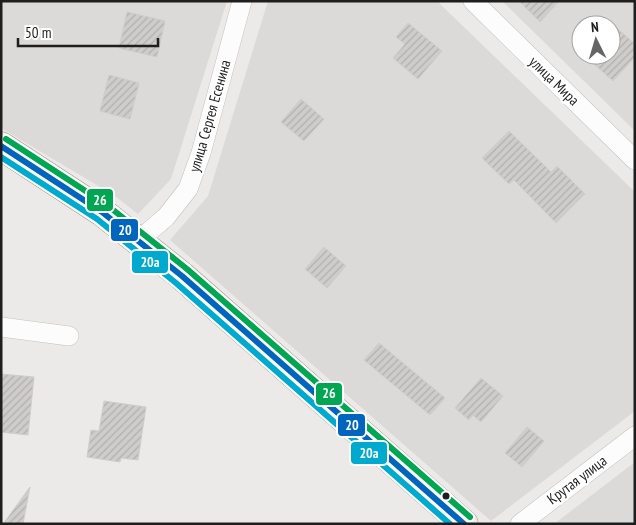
<svg xmlns="http://www.w3.org/2000/svg" width="636" height="525" font-family="'PT Sans Narrow',sans-serif">
<defs>
<pattern id="building-hatch" width="6" height="6" patternUnits="userSpaceOnUse" patternTransform="scale(1.25)"><rect width="6" height="6" fill="#cfcdcb"/><path d="M-1 1l2-2M0 6l6-6M5 7l2-2" fill="none" stroke="#b1b0ae"/></pattern>
</defs>
<rect width="100%" height="100%" fill="#eceae8"/>
<!-- residential -->
<g fill="#dbdad9" fill-rule="evenodd">
<path d="M1 1H227L171 179 138 214 115 196 1 128Z"/>
<path d="M268 1H437L635 192V411L491 521 170 240 208 196Z"/>
<path d="M502 1H635V131ZM581 25H611V55H581Z"/>
<path d="M635 462V524H554Z"/>
</g>
<!-- building -->
<g fill="url(#building-hatch)" stroke="#cfccc9">
<path d="M519 1H559L540 22Z"/>
<path d="M127 12 165 21 157 57 119 48Z"/>
<path d="M408 23 442 51 418 79 393 58 405 44 396 37Z"/>
<path d="M611 23 635 44V57L613 81 584 55H611Z"/>
<path d="M109 75 139 83 130 119 100 111Z"/>
<path d="M301 99 324 119 304 141 281 122Z"/>
<path d="M509 131 551 172 557 166 585 194 556 223 514 180 509 184 482 158Z"/>
<path d="M324 247 346 266 327 288 305 269Z"/>
<path d="M379 343 445 398 430 415 364 360Z"/>
<path d="M1 374 34 377 28 435 1 432Z"/>
<path d="M481 378 503 396 481 422 473 415 469 420 455 408Z"/>
<path d="M104 401 146 407 138 460 121 458 120 462 87 457 91 430 99 431Z"/>
<path d="M527 427 544 441 522 467 505 453Z"/>
<path d="M30 487 23 524H3Z"/>
</g>
<g fill="none" stroke-linecap="round" stroke-linejoin="round">
<defs>
<g id="minor">
<path d="M473 1 635 160"/>
<path d="M138 241 166 217 188 189 201 153 242 1"/>
<path d="M1 327 69 336"/>
<path d="M520 524 635 436"/>
</g>
<path id="primary" d="M1 146 102 212 182 276 464 524"/>
</defs>
<!-- minor casing -->
<use href="#minor" stroke="#c2c1c0" stroke-width="20"/>
<!-- primary casing -->
<use href="#primary" stroke="#a09687" stroke-width="29"/>
<!-- minor -->
<use href="#minor" stroke="#fcfcfc" stroke-width="19"/>
<!-- primary -->
<use href="#primary" stroke="#efebe5" stroke-width="28"/>
<defs>
<path id="bus-1" d="M1 146 102 212 182 276 464 524"/>
<path id="bus-2" d="M1 157 97 219 176 283 450 524"/>
<path id="bus-3" d="M6 139 107 205 187 269 470 517"/>
</defs>
<!-- bus-1 casing -->
<use href="#bus-1" stroke="#fff" stroke-width="10"/>
<!-- bus-2 casing -->
<use href="#bus-2" stroke="#fff" stroke-width="10"/>
<!-- bus-3 casing -->
<use href="#bus-3" stroke="#fff" stroke-width="10"/>
<!-- bus-1 -->
<use href="#bus-1" stroke="#0065bd" stroke-width="6"/>
<!-- bus-2 -->
<use href="#bus-2" stroke="#00a9ce" stroke-width="6"/>
<!-- bus-3 -->
<use href="#bus-3" stroke="#00a651" stroke-width="6"/>
</g>
<!-- markers -->
<circle fill="#1e1e1e" stroke="#fff" stroke-width="2" cx="446" cy="496" r="4.5"/>
<g text-anchor="middle" stroke-width="4.5" stroke-linejoin="round" paint-order="stroke">
<!-- street labels -->
<g font-size="15" fill="#1e1e1e" stroke="#fff">
<text transform="translate(554 81) rotate(44)" y="5">улица Мира</text>
<text transform="translate(210 116) rotate(-74)" y="5">улица Сергея Есенина</text>
<text transform="translate(577 480) rotate(-37)" y="5">Крутая улица</text>
</g>
</g>
<g stroke="#fff" stroke-width="2">
<rect x="86" y="188" width="28" height="24" rx="5" fill="#00a651"/>
<rect x="110" y="218" width="29" height="24" rx="5" fill="#0065bd"/>
<rect x="131" y="250" width="38" height="24" rx="5" fill="#00a9ce"/>
<rect x="315" y="382" width="28" height="24" rx="5" fill="#00a651"/>
<rect x="337" y="413" width="29" height="24" rx="5" fill="#0065bd"/>
<rect x="350" y="441" width="38" height="24" rx="5" fill="#00a9ce"/>
</g>
<g font-size="14" text-anchor="middle" font-weight="bold" fill="#fff">
<text x="100" y="205">26</text>
<text x="125" y="235">20</text>
<text x="150" y="267">20а</text>
<text x="329" y="398">26</text>
<text x="352" y="430">20</text>
<text x="369" y="458">20а</text>
</g>
<!-- border -->
<rect width="636" height="525" fill="none" stroke="#1e1e1e" stroke-width="5"/>
<!-- north arrow -->
<g transform="translate(596 40) rotate(355)"><circle r="24" fill="#ffffff" stroke="#a5a5a5"/>
<path d="M0-4L9 19L0 12L-9 19Z" fill="#666565"/>
<text y="-8" font-size="14" font-weight="bold" text-anchor="middle" fill="#1e1e1e">N</text>
</g>
<!-- scale -->
<path d="M18 38v8h140v-8" fill="none" stroke="#1e1e1e" stroke-width="2.5"/>
<text x="25" y="38" font-size="15" fill="#1e1e1e" stroke="#ffffff" stroke-width="4" paint-order="stroke">50 m</text>
</svg>
